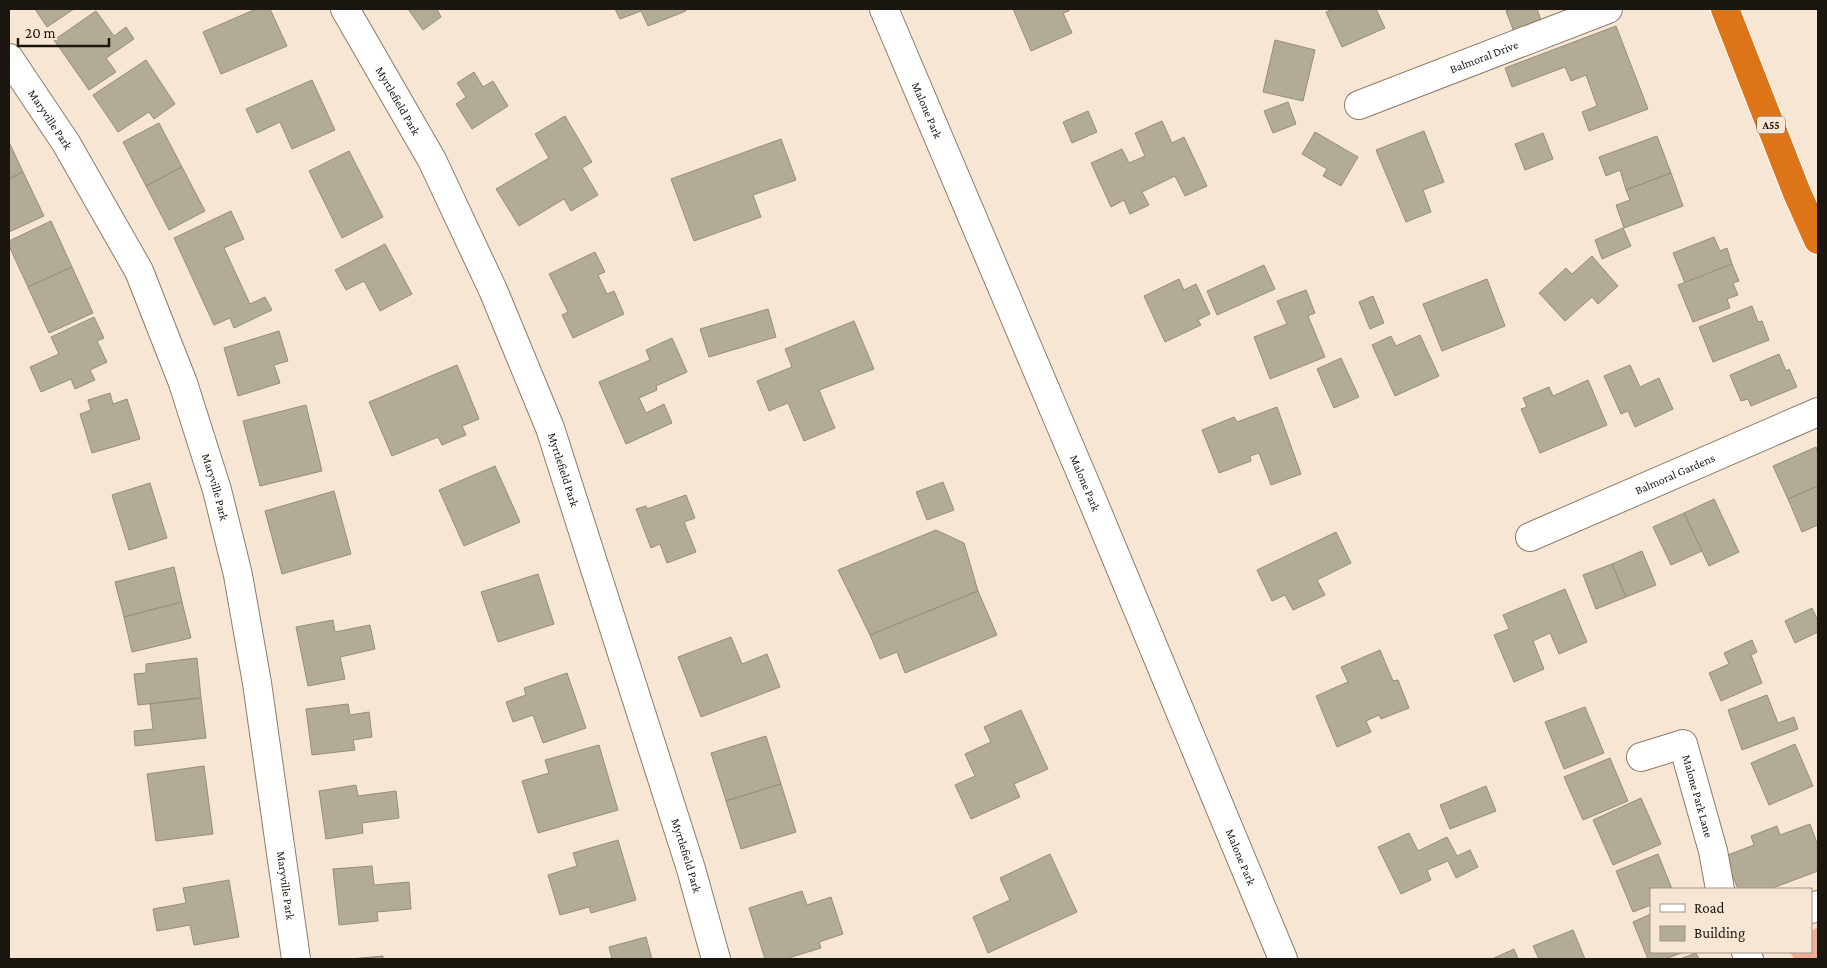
<svg xmlns="http://www.w3.org/2000/svg" width="1827" height="968" viewBox="0 0 1827 968" font-family="'Crimson Pro',serif">
	<style>
		.green { fill: #f1ad9a }
		.building { fill: #b2ab95; stroke: #958e79 }
		.lines { fill: none; stroke-linecap: round; stroke-linejoin: round }
		.street-casing { stroke: #8a7c6b; stroke-width: 30 }
		.highway-casing { stroke: #fff; stroke-width: 30 }
		.street { stroke: #fff; stroke-width: 28 }
		.highway { stroke: #dd7418; stroke-width: 28 }
		.labels { text-anchor: middle; stroke-width: 4; stroke-linejoin: round; paint-order: stroke }
		.shield { fill: #f6e6d3; stroke: #5d544a; stroke-width: 1 }
		.shield-label { font-size: 11px; font-weight: bold; fill: #1b160f }
		.street-label { font-size: 12px; fill: #1b160f; stroke: #f6e6d3 }
	</style>
	<rect width="100%" height="100%" fill="#f6e6d3"/>
	<path class="green" d="M1818 927V959H1794L1790 952H1811V931Z"/>
	<g class="building">
		<path d="M35 9H74L47 27Z"/>
		<path d="M256 9H270L287 46 221 74 203 32Z"/>
		<path d="M408 9H437L441 17 423 30Z"/>
		<path d="M615 9H686V11L648 26 641 11 620 19Z"/>
		<path d="M1013 9H1069V11L1063 13 1072 33 1031 51Z"/>
		<path d="M1333 9H1376L1385 28 1342 47 1326 12Z"/>
		<path d="M1512 9H1537L1543 26 1516 37 1506 11Z"/>
		<path d="M96 11 114 36 126 27 134 39 106 58 116 72 89 90 54 40Z"/>
		<path d="M1616 26 1648 109 1589 131 1582 112 1597 106 1586 75 1571 81 1565 67 1512 87 1505 68Z"/>
		<path d="M1275 40 1315 50 1303 101 1263 92Z"/>
		<path d="M146 60 175 104 154 119 149 112 118 132 93 95Z"/>
		<path d="M474 72 483 87 493 81 508 106 472 129 456 104 466 97 457 83Z"/>
		<path d="M312 80 335 130 292 149 280 122 257 133 246 109Z"/>
		<path d="M1288 102 1296 124 1273 133 1264 111Z"/>
		<path d="M1088 111 1097 132 1072 143 1063 122Z"/>
		<path d="M565 116 592 162 582 168 598 195 571 211 564 199 519 226 496 189 549 158 535 134Z"/>
		<path d="M1162 121 1172 143 1184 137 1207 186 1185 196 1175 176 1142 192 1149 205 1130 214 1124 200 1111 207 1091 163 1122 149 1129 163 1145 156 1135 133Z"/>
		<path d="M159 123 182 167 146 186 123 142Z"/>
		<path d="M1424 131 1444 182 1423 190 1431 212 1406 222 1376 150Z"/>
		<path d="M1315 132 1358 157 1341 186 1323 176 1327 169 1302 154Z"/>
		<path d="M1543 133 1553 159 1525 170 1515 144Z"/>
		<path d="M1657 136 1671 173 1626 190 1620 170 1606 176 1599 157Z"/>
		<path d="M781 139 796 180 753 195 761 217 694 241 671 179Z"/>
		<path d="M9 142 23 172 9 179Z"/>
		<path d="M349 151 383 217 342 238 309 171Z"/>
		<path d="M182 167 205 211 169 230 146 186Z"/>
		<path d="M23 172 44 216 9 232V179Z"/>
		<path d="M1671 173 1683 206 1624 228 1616 205 1630 200 1626 190Z"/>
		<path d="M231 211 244 239 224 248 250 304 265 297 272 310 234 328 230 318 214 325 174 238Z"/>
		<path d="M51 221 72 267 28 287 9 246V241Z"/>
		<path d="M1623 228 1631 246 1602 259 1595 240Z"/>
		<path d="M1714 237 1720 251 1727 248 1732 264 1685 283 1673 253Z"/>
		<path d="M385 244 412 294 380 311 364 281 346 290 335 270Z"/>
		<path d="M595 252 605 272 598 275 607 294 614 291 624 314 573 338 562 315 568 312 549 274Z"/>
		<path d="M1592 256 1618 286 1598 304 1592 297 1565 321 1539 293 1566 268 1572 274Z"/>
		<path d="M1732 264 1739 281 1733 283 1738 295 1727 299 1730 308 1693 322 1678 285Z"/>
		<path d="M1264 265 1275 289 1217 315 1207 291Z"/>
		<path d="M72 267 93 313 49 333 28 287Z"/>
		<path d="M1179 279 1184 290 1196 284 1210 314 1198 320 1201 325 1165 342 1144 296Z"/>
		<path d="M1487 279 1505 326 1442 351 1423 304Z"/>
		<path d="M1306 290 1315 313 1308 316 1325 357 1270 379 1254 337 1287 324 1277 301Z"/>
		<path d="M1373 296 1384 323 1370 329 1359 302Z"/>
		<path d="M1752 306 1758 322 1762 321 1769 340 1713 362 1699 327Z"/>
		<path d="M768 309 776 337 709 357 700 329Z"/>
		<path d="M94 317 104 338 97 341 107 362 90 370 95 380 75 389 71 379 41 392 30 367 59 354 51 337Z"/>
		<path d="M854 321 874 369 819 390 835 428 804 441 788 403 769 411 757 381 792 367 785 349Z"/>
		<path d="M279 331 288 361 274 365 280 383 238 396 224 348Z"/>
		<path d="M1420 335 1439 376 1395 396 1372 345 1391 336 1396 346Z"/>
		<path d="M672 338 687 372 656 386 657 390 639 398 646 413 664 404 672 423 626 444 599 382 650 360 646 350Z"/>
		<path d="M1779 354 1786 371 1789 369 1797 387 1751 406 1748 399 1741 401 1730 375Z"/>
		<path d="M1341 358 1359 397 1334 408 1317 369Z"/>
		<path d="M457 365 479 419 462 426 466 435 442 445 438 437 392 456 369 402Z"/>
		<path d="M1630 365 1640 387 1659 378 1673 409 1635 427 1628 411 1621 414 1604 376Z"/>
		<path d="M1588 380 1607 425 1540 453 1521 409 1527 407 1523 398 1549 387 1553 396Z"/>
		<path d="M110 393 113 404 127 399 140 439 92 453 80 414 91 410 88 400Z"/>
		<path d="M306 405 322 471 260 486 243 421Z"/>
		<path d="M1277 407 1301 474 1271 485 1259 453 1250 456 1251 461 1219 473 1202 430 1234 417 1237 422Z"/>
		<path d="M1816 447 1818 453V486L1788 499 1773 466Z"/>
		<path d="M495 466 520 522 464 546 439 490Z"/>
		<path d="M943 482 954 510 927 520 916 492Z"/>
		<path d="M150 483 167 538 129 550 112 495Z"/>
		<path d="M1818 486V525L1802 532 1788 499Z"/>
		<path d="M334 491 351 554 282 574 265 511Z"/>
		<path d="M686 495 695 518 684 522 696 552 667 563 660 544 651 548 636 509 646 506 647 509Z"/>
		<path d="M1714 499 1739 552 1709 566 1684 513Z"/>
		<path d="M1684 513 1702 551 1671 565 1653 527Z"/>
		<path d="M936 530 964 543 978 591 870 635 838 570Z"/>
		<path d="M1336 532 1351 563 1317 580 1325 595 1293 610 1285 595 1272 601 1257 570Z"/>
		<path d="M1642 551 1656 585 1626 597 1612 564Z"/>
		<path d="M1612 564 1626 597 1596 609 1583 575Z"/>
		<path d="M174 567 182 602 124 617 115 582Z"/>
		<path d="M538 574 554 624 498 642 481 592Z"/>
		<path d="M1565 589 1587 642 1559 654 1550 633 1533 641 1544 669 1514 682 1494 635 1509 629 1503 615Z"/>
		<path d="M978 591 997 635 905 673 897 652 880 659 870 635Z"/>
		<path d="M182 602 191 638 132 652 124 617Z"/>
		<path d="M1812 608 1818 621V632L1795 643 1785 621Z"/>
		<path d="M333 620 335 632 370 625 375 649 340 657 345 679 308 686 296 627Z"/>
		<path d="M731 637 742 664 767 654 780 687 701 717 678 657Z"/>
		<path d="M1752 640 1757 652 1751 655 1762 683 1721 701 1709 673 1729 664 1724 653Z"/>
		<path d="M1380 650 1393 681 1398 680 1409 708 1381 719 1379 715 1366 721 1371 732 1337 747 1316 696 1348 682 1341 667Z"/>
		<path d="M197 658 201 698 138 705 134 674 146 673V664Z"/>
		<path d="M567 673 586 728 543 743 533 715 513 722 506 702 526 695 524 688Z"/>
		<path d="M1767 695 1778 723 1794 717 1798 729 1742 750 1728 710Z"/>
		<path d="M201 698 206 738 135 746 134 731 153 729 150 704Z"/>
		<path d="M348 704 350 715 369 712 372 737 353 740 355 750 312 755 306 709Z"/>
		<path d="M1585 707 1604 753 1564 769 1545 722Z"/>
		<path d="M1021 710 1048 769 1014 784 1020 797 971 819 955 785 975 776 965 754 991 742 984 727Z"/>
		<path d="M766 736 781 784 726 801 711 753Z"/>
		<path d="M1795 744 1813 786 1769 805 1751 763Z"/>
		<path d="M599 745 618 810 538 833 522 781 549 773 545 760Z"/>
		<path d="M1610 758 1628 801 1583 820 1564 777Z"/>
		<path d="M204 766 213 834 156 841 147 774Z"/>
		<path d="M781 784 796 832 741 849 726 801Z"/>
		<path d="M356 785 358 796 396 791 399 818 362 823 363 833 326 839 319 791Z"/>
		<path d="M1486 786 1496 811 1450 829 1440 805Z"/>
		<path d="M1641 798 1661 844 1613 865 1593 820Z"/>
		<path d="M1810 824 1818 846V871L1770 889H1738L1725 856 1754 845 1751 836 1777 826 1780 835Z"/>
		<path d="M1409 833 1418 851 1447 837 1457 856 1470 850 1478 867 1456 878 1448 861 1427 870 1431 880 1401 894 1378 847Z"/>
		<path d="M618 840 636 900 591 913 589 907 560 915 548 875 577 866 573 853Z"/>
		<path d="M1050 854 1077 912 988 953 973 917 1010 900 1000 878Z"/>
		<path d="M1658 854 1672 889H1651V905L1633 912 1616 871Z"/>
		<path d="M372 866 374 885 409 882 411 909 377 912 378 921 339 925 333 869Z"/>
		<path d="M229 880 239 937 194 945 190 925 157 931 153 909 186 903 183 888Z"/>
		<path d="M802 891 807 905 831 897 843 934 819 942 821 948 785 959H765L749 908Z"/>
		<path d="M1651 914V952H1684L1665 959H1648L1633 922Z"/>
		<path d="M1573 930 1585 959H1539L1533 946Z"/>
		<path d="M646 937 652 959H612L609 947Z"/>
		<path d="M1514 949 1518 959H1492Z"/>
		<path d="M1696 953 1699 959H1680Z"/>
		<path d="M383 956V959H350Z"/>
	</g>
	<g class="lines">
		<defs>
			<g id="street">
				<path id="s1" d="M345 9 432 160 493 290 550 428 691 869 716 959"/>
				<path id="s2" d="M884 9 1091 497 1283 959"/>
				<path id="s3" d="M9 58 66 143 139 271 183 383 217 490 238 575 257 683 296 959"/>
				<path id="s4" d="M1359 105 1608 9"/>
				<path id="s5" d="M1530 537 1818 412"/>
				<path id="s6" d="M1641 757 1683 744 1713 851 1720 889"/>
				<path d="M1811 909 1818 905"/>
				<path d="M1746 952 1749 959"/>
			</g>
			<path id="highway" d="M1725 9 1797 193 1818 240"/>
		</defs>
		<use href="#street" class="street-casing"/>
		<use href="#highway" class="highway-casing"/>
		<use href="#street" class="street"/>
		<use href="#highway" class="highway"/>
	</g>
	<g class="labels">
		<rect class="shield" x="1757" y="116.5" width="28" height="17" rx="4"/>
		<g class="shield-label">
			<text x="1771" y="129">A55</text>
		</g>
		<g class="street-label">
			<text dy="4" stroke="none"><textPath href="#s4" startOffset="134">Balmoral Drive</textPath></text>
			<text dy="4" stroke="none"><textPath href="#s1" startOffset="106">Myrtlefield Park</textPath></text>
			<text dy="4" stroke="none"><textPath href="#s2" startOffset="110">Malone Park</textPath></text>
			<text dy="4" stroke="none"><textPath href="#s3" startOffset="74">Maryville Park</textPath></text>
			<text dy="4" stroke="none"><textPath href="#s1" startOffset="511">Myrtlefield Park</textPath></text>
			<text dy="4" stroke="none"><textPath href="#s5" startOffset="158">Balmoral Gardens</textPath></text>
			<text dy="4" stroke="none"><textPath href="#s2" startOffset="515">Malone Park</textPath></text>
			<text dy="4" stroke="none"><textPath href="#s3" startOffset="479">Maryville Park</textPath></text>
			<text dy="4" stroke="none"><textPath href="#s6" startOffset="98">Malone Park Lane</textPath></text>
			<text dy="4" stroke="none"><textPath href="#s1" startOffset="916">Myrtlefield Park</textPath></text>
			<text dy="4" stroke="none"><textPath href="#s2" startOffset="920">Malone Park</textPath></text>
			<text dy="4" stroke="none"><textPath href="#s3" startOffset="884">Maryville Park</textPath></text>
		</g>
	</g>
	<rect width="1827" height="968" fill="none" stroke="#1b160f" stroke-width="20"/>
	<rect x="1650" y="888" width="162" height="65" fill="#f6e6d3" stroke="#9e9385"/>
	<rect x="1660" y="904" width="25" height="8" fill="#ffffff" stroke="#9e9385"/>
	<text x="1694" y="913" font-size="15" fill="#1b160f">Road</text>
	<rect x="1660" y="926" width="25" height="15" fill="#b2ab95" stroke="#9e9385"/>
	<text x="1694" y="938" font-size="15" fill="#1b160f">Building</text>
	<path d="M18 38v8h91v-8" fill="none" stroke="#1b160f" stroke-width="2.5"/>
	<text x="25" y="38" font-size="15" fill="#1b160f" stroke="#f6e6d3" stroke-width="4" paint-order="stroke">20 m</text>
</svg>
